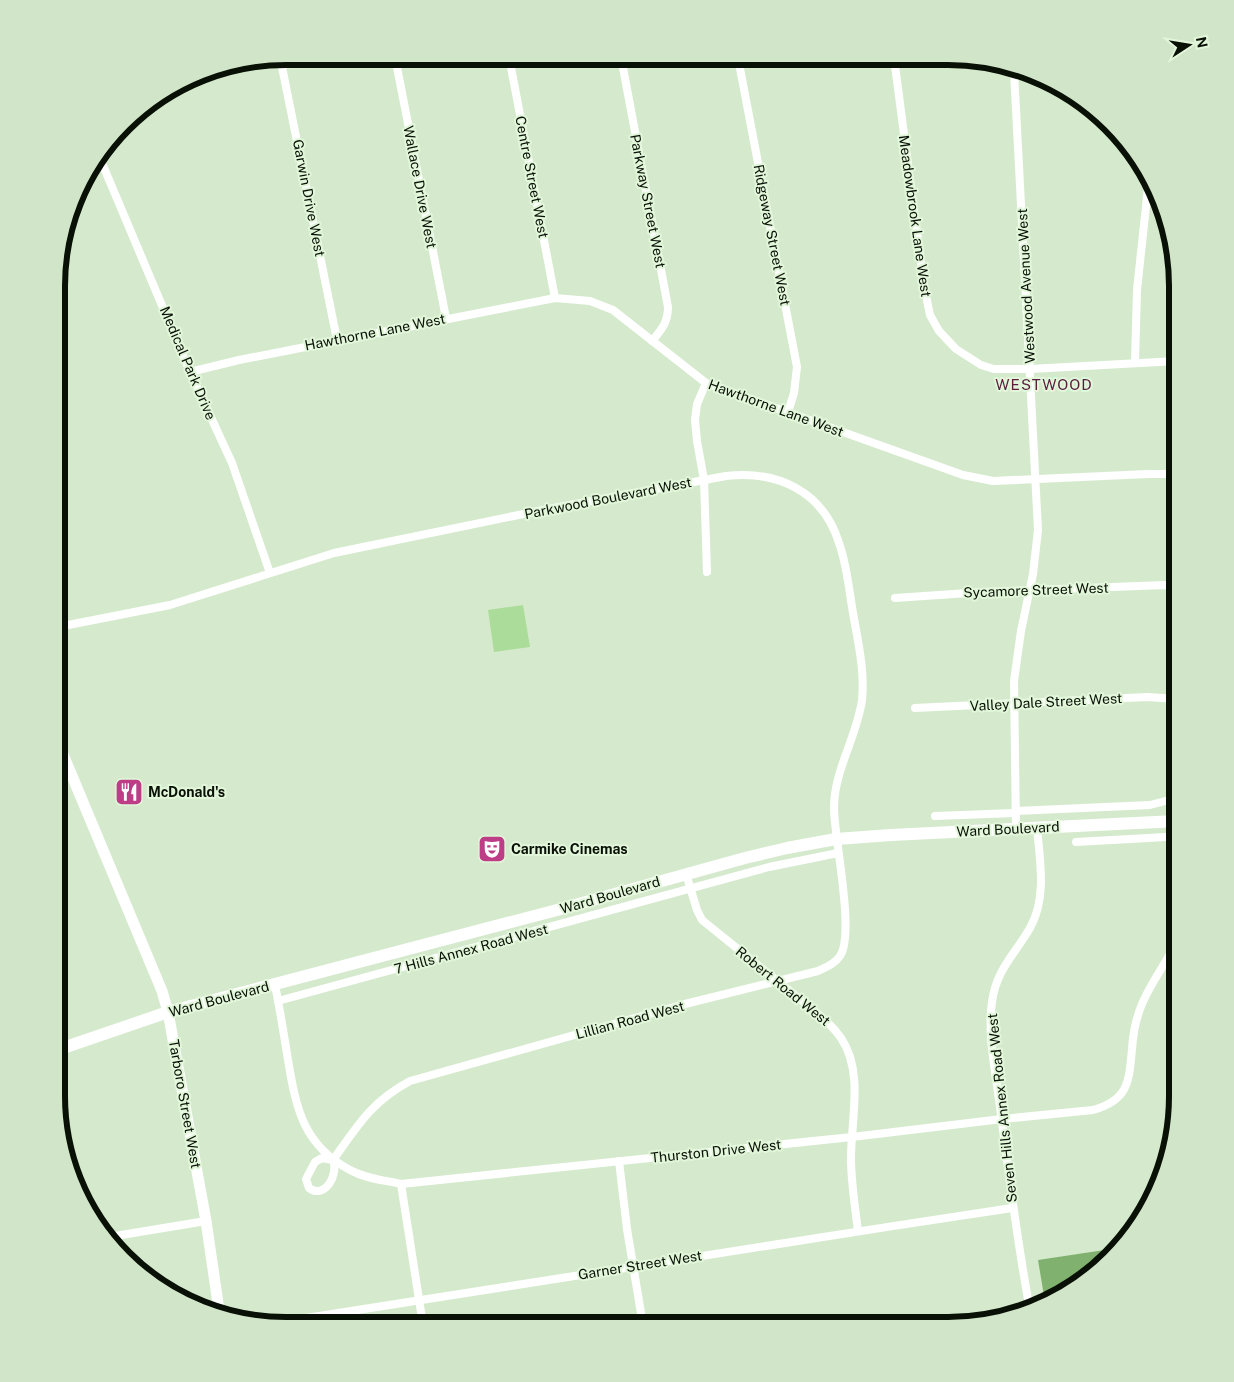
<svg xmlns="http://www.w3.org/2000/svg" width="1234" height="1382" viewBox="0 0 1234 1382" font-family="'Public Sans',sans-serif">
	<style>
		.green { fill: #acdc99 }
		.forest { fill: #81b16e }
		.lines { fill: none; stroke-linecap: round; stroke-linejoin: round }
		.street { stroke: #fff; stroke-width: 8 }
		.secondary { stroke: #fff; stroke-width: 11 }
		.primary { stroke: #fff; stroke-width: 12 }
		.labels { text-anchor: middle; stroke-width: 4; stroke-linejoin: round; paint-order: stroke }
		.street-label { font-size: 14px; fill: #091006; stroke: #e2f7da }
		.poi-label { font-size: 14px; font-weight: bold; fill: #091006; stroke: #e2f7da; text-anchor: start }
		.neighbourhood-label { font-size: 15px; letter-spacing: 1px; fill: #5a1c3f; stroke: #e2f7da }
		.rim { fill: none; stroke: #091006; stroke-width: 6 }
	</style>
	<rect width="100%" height="100%" fill="#d5eacd"/>
	<path class="green" d="M523 605 530 647 494 652 488 610Z"/>
	<path class="forest" d="M1111 1249 1075 1287 1045 1302 1038 1260Z"/>
	<g class="lines">
		<g class="street">
			<path d="M280 57 337 340"/>
			<path d="M395 57 446 318"/>
			<path d="M509 57 555 298"/>
			<path d="M621 57 668 307C668 323 661 330 652 341"/>
			<path d="M738 58 797 367 794 393 788 412"/>
			<path d="M894 58 924 286 930 315 939 331 956 349 981 365 994 369H1030L1177 361"/>
			<path d="M1014 71 1038 530 1033 574 1021 631 1014 681 1016 830"/>
			<path d="M99 156 190 372 232 463 270 573"/>
			<path d="M1135 363 1137 290 1149 178"/>
			<path d="M190 372 239 360 555 298 590 301 613 310 706 383 963 475 993 481 1148 474H1177"/>
			<path d="M706 383 697 404 695 420 697 441 704 480 707 572"/>
			<path d="M895 598 983 592 1164 585 1177 586"/>
			<path d="M58 627 170 605 334 553 538 511 726 476C777 470 823 491 839 543 847 565 849 590 853 613 858 642 865 671 862 700 857 737 833 772 834 810 835 842 855 934 840 956 835 964 826 967 818 971L685 1004 410 1081C371 1102 358 1125 333 1160"/>
			<path d="M915 708 1147 697 1177 699"/>
			<path d="M1015 811 1150 805 1177 798"/>
			<path d="M935 816 1015 813"/>
			<path d="M1076 842 1166 837"/>
			<path d="M686 874 697 910 702 920 811 1008C822 1017 833 1026 841 1038 864 1072 851 1119 851 1158 851 1182 855 1207 858 1231"/>
			<path d="M275 985C280 1010 284 1035 288 1060 296 1108 303 1145 350 1170 366 1179 384 1180 401 1184L852 1137 1002 1119 1093 1110C1129 1100 1129 1081 1132 1049 1133 1034 1136 1018 1142 1004 1151 982 1167 962 1177 941"/>
			<path d="M278 1001 769 867 838 853"/>
			<path d="M322 1158 333 1160C339 1174 325 1200 309 1188L306 1179 315 1162Z"/>
			<path d="M619 1161 627 1229 643 1325"/>
			<path d="M401 1184 423 1325"/>
			<path d="M109 1237 206 1221"/>
			<path d="M1030 1310C1017 1242 1009 1175 1000 1107 996 1073 987 1036 992 1002 996 970 1015 954 1030 928 1047 898 1040 861 1037 828"/>
			<path d="M268 1324C517 1287 764 1245 1012 1208"/>
		</g>
		<path class="secondary" d="M57 740 162 991 168 1012 206 1221 219 1310"/>
		<path class="primary" d="M57 1050 168 1012 557 910 745 858 787 848 836 839 891 835 1177 821"/>
	</g>
	<defs>
		<symbol id="restaurant-square" viewBox="-11 -11 22 22"><rect x="-9" y="-9" width="18" height="18" rx="4" fill="#bd3d87" stroke="#e2f7da"/><path d="M-5-6h1v4h1v-4h1v4h1v-4h1v5L-1.5 .5V6h-2V.5L-5-1ZM5-6V6H3V1.5H1.5Q1.5-4 5-6Z" fill="#fff"/></symbol>
		<symbol id="theatre-square" viewBox="-11 -11 22 22"><rect x="-9" y="-9" width="18" height="18" rx="4" fill="#bd3d87" stroke="#e2f7da"/><path d="M-5-5.5Q0-4 5-5.5V0Q5 5 0 6Q-5 5-5 0ZM-3.3-2.5H-1v1.5H-3.3ZM1-2.5H3.3v1.5H1ZM-2.8 1Q0 5.5 2.8 1Z" fill="#fff"/></symbol>
	</defs>
	<g fill-rule="evenodd">
		<use href="#restaurant-square" x="113" y="776" width="32" height="32"/>
		<use href="#theatre-square" x="476" y="833" width="32" height="32"/>
	</g>
	<g class="labels">
		<g class="street-label">
			<text transform="translate(532 177) rotate(79)" y="5">Centre Street West</text>
			<text transform="translate(420 187) rotate(79)" y="5">Wallace Drive West</text>
			<text transform="translate(309 198) rotate(79)" y="5">Garwin Drive West</text>
			<text transform="translate(648 201) rotate(79)" y="5">Parkway Street West</text>
			<text transform="translate(915 216) rotate(82)" y="5">Meadowbrook Lane West</text>
			<text transform="translate(772 235) rotate(79)" y="5">Ridgeway Street West</text>
			<text transform="translate(1026 286) rotate(-93)" y="5">Westwood Avenue West</text>
			<text transform="translate(375 332) rotate(-11)" y="5">Hawthorne Lane West</text>
			<text transform="translate(188 363) rotate(67)" y="5">Medical Park Drive</text>
			<text transform="translate(776 408) rotate(20)" y="5">Hawthorne Lane West</text>
			<text transform="translate(608 498) rotate(-11)" y="5">Parkwood Boulevard West</text>
			<text transform="translate(1036 590) rotate(-2)" y="5">Sycamore Street West</text>
			<text transform="translate(1046 702) rotate(-3)" y="5">Valley Dale Street West</text>
			<text transform="translate(1008 829) rotate(-3)" y="5">Ward Boulevard</text>
			<text transform="translate(610 895) rotate(-16)" y="5">Ward Boulevard</text>
			<text transform="translate(471 949) rotate(-15)" y="5">7 Hills Annex Road West</text>
			<text transform="translate(783 986) rotate(39)" y="5">Robert Road West</text>
			<text transform="translate(219 999) rotate(-15)" y="5">Ward Boulevard</text>
			<text transform="translate(630 1020) rotate(-15)" y="5">Lillian Road West</text>
			<text transform="translate(185 1104) rotate(80)" y="5">Tarboro Street West</text>
			<text transform="translate(1002 1108) rotate(-96)" y="5">Seven Hills Annex Road West</text>
			<text transform="translate(716 1151) rotate(-6)" y="5">Thurston Drive West</text>
			<text transform="translate(640 1265) rotate(-9)" y="5">Garner Street West</text>
		</g>
		<g class="poi-label">
			<text x="148" y="797">McDonald's</text>
			<text x="511" y="854">Carmike Cinemas</text>
		</g>
		<g class="neighbourhood-label">
			<text x="1044" y="390">WESTWOOD</text>
		</g>
	</g>
	<path d="M0 0H1234V1382H0ZM286 65H948A221 221 0 0 1 1169 286V1096A221 221 0 0 1 948 1317H286A221 221 0 0 1 65 1096V286A221 221 0 0 1 286 65Z" fill="#d1e5c9" fill-rule="evenodd"/>
	<path class="rim" d="M286 65H948A221 221 0 0 1 1169 286V1096A221 221 0 0 1 948 1317H286A221 221 0 0 1 65 1096V286A221 221 0 0 1 286 65Z"/>
	<g transform="translate(1189 45) rotate(78)" stroke="#e2f7da" stroke-width="4" paint-order="stroke">
	<path d="M0-4L9 19L0 12L-9 19Z" fill="#091006"/>
	<text y="-8" font-size="14" font-weight="bold" text-anchor="middle" fill="#091006">N</text>
	</g>
</svg>
